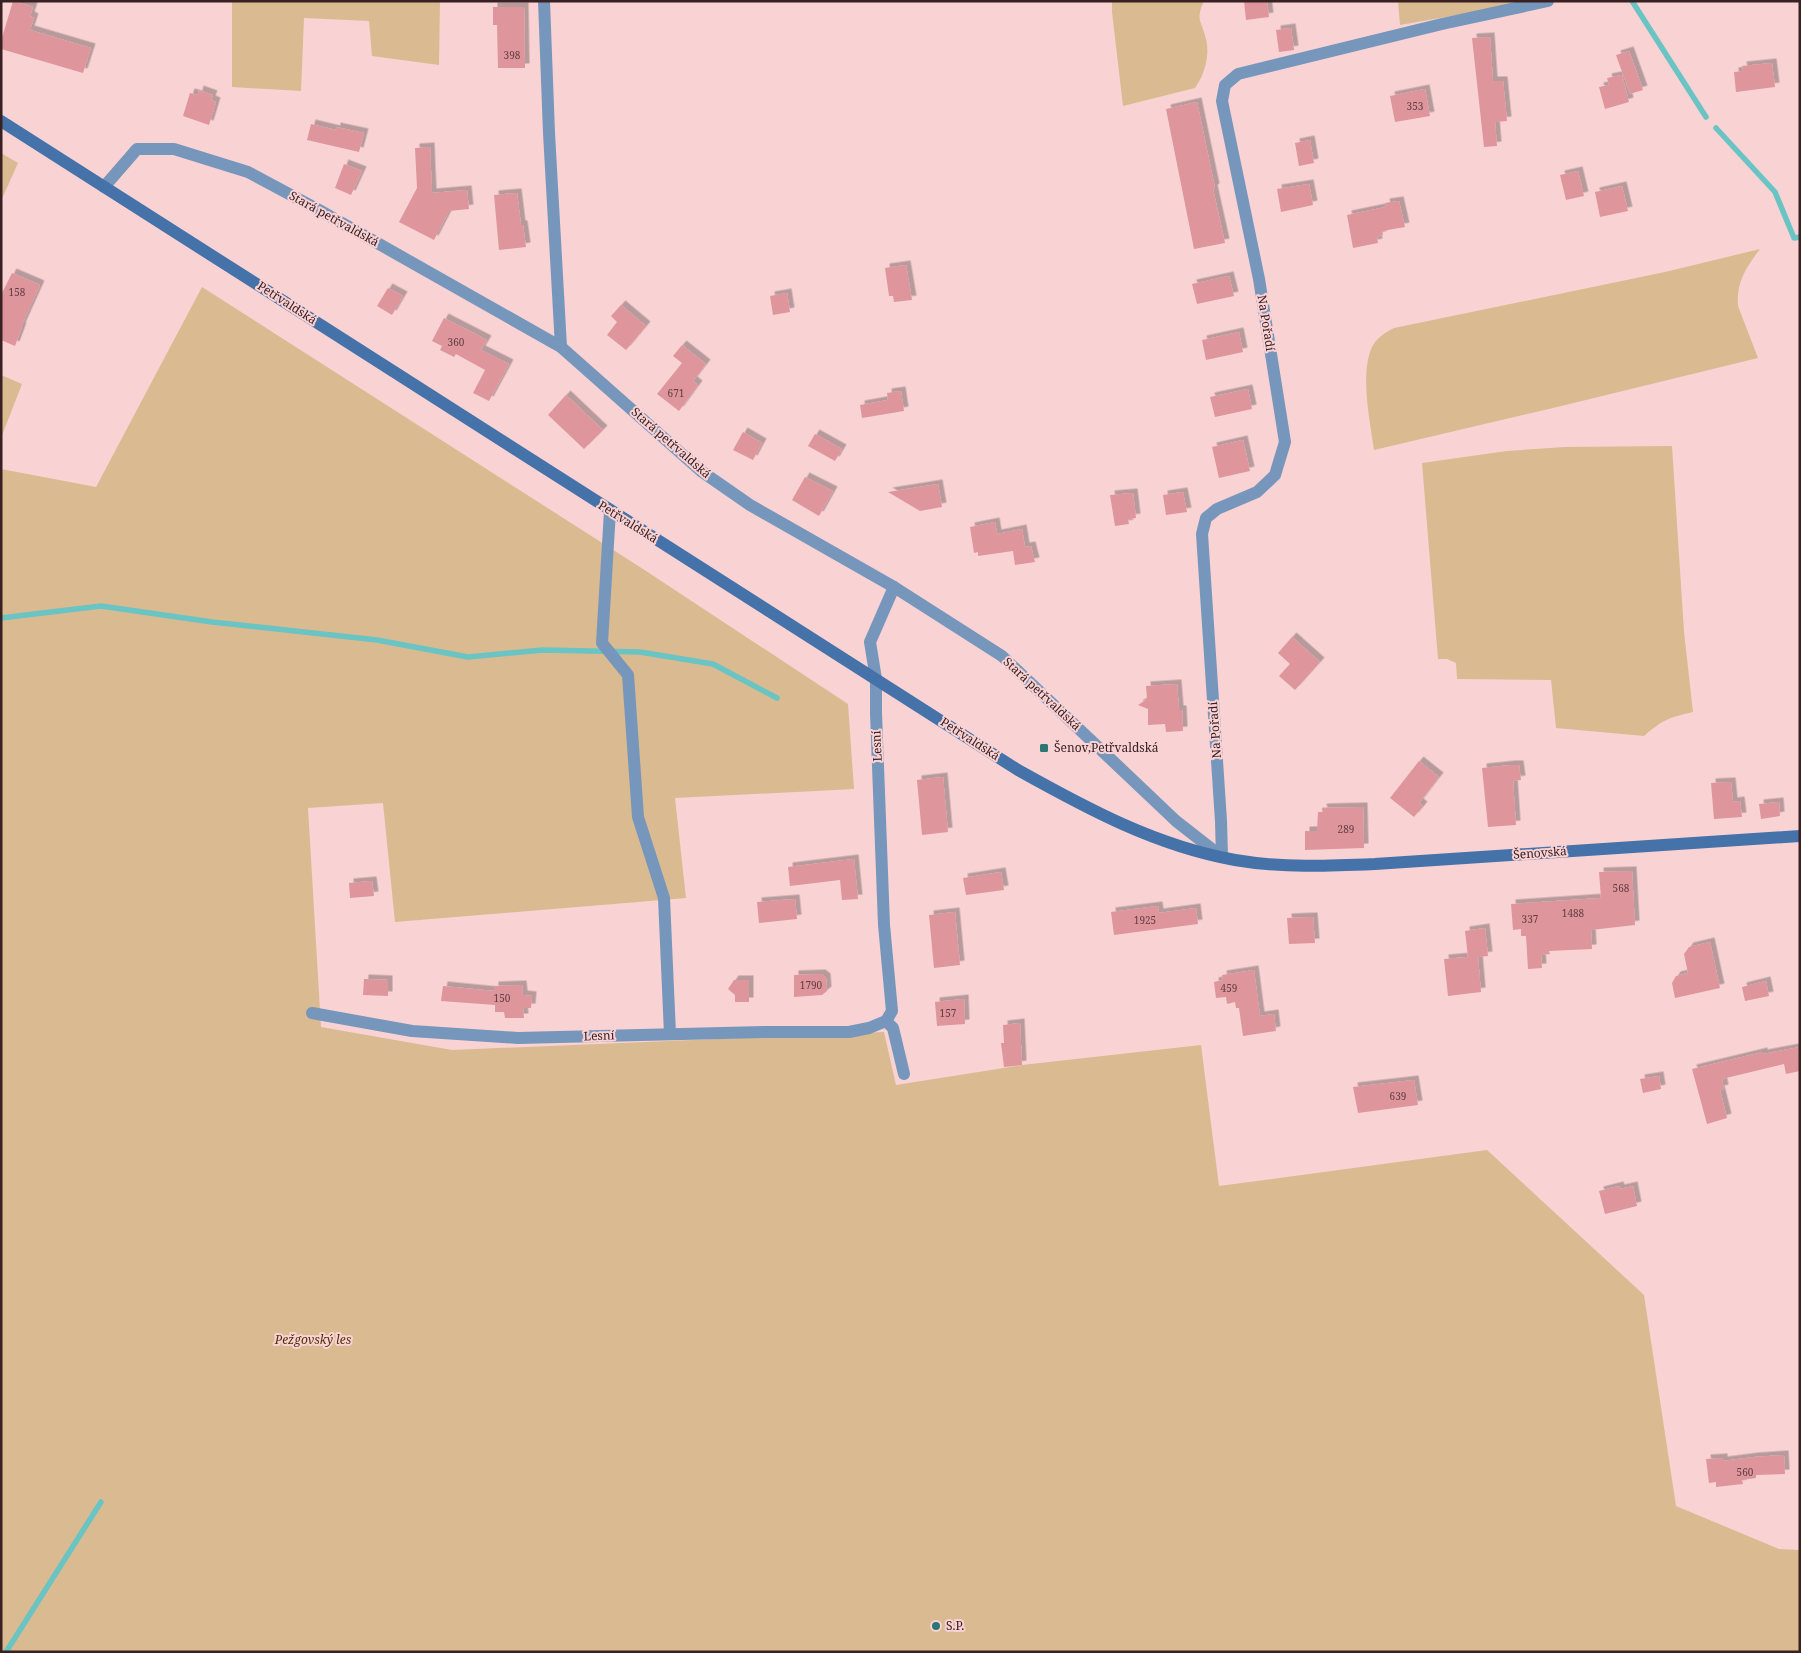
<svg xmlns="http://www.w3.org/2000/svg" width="1801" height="1653" viewBox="0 0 1801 1653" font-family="'Noto Serif',serif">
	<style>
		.green { fill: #daba91 }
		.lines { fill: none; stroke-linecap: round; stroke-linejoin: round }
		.stream { stroke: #69c4c3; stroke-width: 5.5 }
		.building { fill: #de969c; filter: url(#shadow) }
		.street { stroke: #7796bc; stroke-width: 12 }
		.secondary { stroke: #4472a9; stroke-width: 12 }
		.poi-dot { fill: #2c7674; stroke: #f9d2d4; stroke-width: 2 }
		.labels { text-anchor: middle; stroke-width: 4; stroke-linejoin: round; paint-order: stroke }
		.number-label { font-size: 10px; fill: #623e41 }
		.street-label { font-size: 12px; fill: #392123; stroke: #f9d2d4 }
		.poi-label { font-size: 12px; fill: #392123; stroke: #f9d2d4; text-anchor: start }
		.park-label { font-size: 12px; font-style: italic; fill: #4b2f00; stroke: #f9d2d4 }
	</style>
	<defs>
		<filter id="shadow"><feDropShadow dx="4.5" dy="-4.5" stdDeviation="0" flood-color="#0004"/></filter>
	</defs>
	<rect width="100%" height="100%" fill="#f9d2d4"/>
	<g class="green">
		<path d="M232 1H440L439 65 372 56 369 21 304 18 301 91 232 87Z"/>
		<path d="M1112 1H1204C1195 20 1202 21 1206 39 1210 55 1205 74 1195 88L1123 106 1112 12Z"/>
		<path d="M1398 1H1538L1400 25Z"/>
		<path d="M1 153 18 163 1 201Z"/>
		<path d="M1760 249C1746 268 1736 282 1738 306L1758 358 1553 408 1374 450C1370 421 1359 372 1373 345 1378 337 1386 332 1394 328L1665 272Z"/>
		<path d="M202 287 643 569 848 704 854 789 675 798 686 898 395 922 383 803 308 808 321 1027 452 1050 884 1032 896 1085 1022 1065 1201 1045 1219 1186 1487 1150 1644 1295 1676 1506 1779 1549 1800 1550V1652H1V469L96 487Z"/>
		<path d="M1 375 22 384 1 438Z"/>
		<path d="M1672 446 1684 632 1693 712C1668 718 1664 719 1644 736L1556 728 1551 680 1457 679 1456 663 1447 659H1438L1422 463 1507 451 1564 447Z"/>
	</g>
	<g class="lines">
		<g class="stream">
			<path d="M1632 1 1706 117"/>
			<path d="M1716 128 1775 192 1794 238 1800 237"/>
			<path d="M1 618 101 606 212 622 377 640 468 657 542 650 640 652 713 664 777 698"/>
			<path d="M6 1652 101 1502"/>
		</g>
	</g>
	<g class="building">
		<path d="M13 1 33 7 30 16 34 18 30 30 91 48 83 73 1 49V41Z"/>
		<path d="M1244 1H1267L1269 17 1246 20Z"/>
		<path d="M493 7H524L525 68H498L497 25H493Z"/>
		<path d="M1291 28 1294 50 1279 52 1276 30Z"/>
		<path d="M1490 37 1493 81H1503L1507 121 1495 122 1497 146 1484 147 1472 38Z"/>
		<path d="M1629 51 1643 90 1630 94 1616 55Z"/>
		<path d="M1772 63 1775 87 1736 92 1734 72 1743 71 1742 66Z"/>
		<path d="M1622 75 1629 102 1605 109 1599 87 1609 85 1607 78Z"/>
		<path d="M1425 89 1430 116 1395 122 1390 96Z"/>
		<path d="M199 90 213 95 211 100 216 102 209 125 183 116 190 93 198 95Z"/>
		<path d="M1197 102 1215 188 1213 189 1225 243 1194 249 1166 109Z"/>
		<path d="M311 124 336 130V127L364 133 359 152 307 140Z"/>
		<path d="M1310 140 1314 163 1299 166 1295 143Z"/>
		<path d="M430 147 432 193 467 190 469 209 449 211 434 240 399 222 417 188 415 148Z"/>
		<path d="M344 164 362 171 351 195 335 188Z"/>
		<path d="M1578 171 1584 196 1566 200 1560 175Z"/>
		<path d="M1309 184 1313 205 1281 212 1277 189Z"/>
		<path d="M1622 186 1628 211 1600 217 1595 192Z"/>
		<path d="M517 193 521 225H523L526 247 499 250 494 195Z"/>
		<path d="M1399 201 1405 227 1382 231 1383 235 1377 237 1378 243 1353 248 1347 215 1386 207 1385 203Z"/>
		<path d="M906 265 912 300 894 302 893 296H889L885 268Z"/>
		<path d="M12 273 40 285 21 327H22L15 346 1 340V295Z"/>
		<path d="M1229 276 1234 296 1197 304 1192 284Z"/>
		<path d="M388 288 403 296 392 315 377 306Z"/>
		<path d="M787 293 790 312 773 315 770 296Z"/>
		<path d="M621 305 646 326 626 350 607 335 617 322 611 316Z"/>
		<path d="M444 318 487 340 481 350 509 364 489 401 473 393 485 370 456 354 454 357 440 350 442 346 432 341Z"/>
		<path d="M1239 332 1243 352 1206 360 1202 340Z"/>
		<path d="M682 345 706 364 693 381 698 385 679 411 657 394 682 363 673 356Z"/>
		<path d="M1248 389 1252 409 1215 417 1210 397Z"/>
		<path d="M901 391 904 411 862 418 860 405 888 400 887 393Z"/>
		<path d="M566 395 603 430 584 449 548 415Z"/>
		<path d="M743 432 762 443 753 460 733 450Z"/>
		<path d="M815 434 842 449 835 461 808 446Z"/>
		<path d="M1243 440 1250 471 1219 478 1212 447Z"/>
		<path d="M805 477 833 491 819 516 792 500Z"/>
		<path d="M938 484 942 507 920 511 888 492Z"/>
		<path d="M1183 492 1187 512 1166 515 1163 495Z"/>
		<path d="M1133 493 1136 518 1128 519 1129 524 1115 526 1110 495Z"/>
		<path d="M995 522 997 534 1022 529 1025 547 1031 546 1035 562 1015 565 1013 551 978 556V552L974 553 970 527Z"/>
		<path d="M1292 637 1320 662 1295 690 1279 676 1290 664 1278 653Z"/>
		<path d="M1177 684 1179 710H1182L1183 731 1166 732 1165 724 1148 725V709L1138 705 1147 699 1146 686Z"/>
		<path d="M1419 761 1439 777 1419 803 1423 806 1414 817 1390 798Z"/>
		<path d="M1511 765H1519L1521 780 1513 781 1516 825 1488 827 1482 768Z"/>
		<path d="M943 777 948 832 922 835 917 780Z"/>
		<path d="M1731 782 1733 802 1740 801 1742 817 1714 819 1711 783Z"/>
		<path d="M1779 802 1780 816 1761 819 1759 804Z"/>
		<path d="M1363 807 1364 848 1305 850V831H1317L1318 812H1323L1322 808Z"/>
		<path d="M854 859 858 899 842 900 840 880 790 886 788 867Z"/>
		<path d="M1632 871 1635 925 1591 930 1592 949 1549 951 1550 954 1541 955 1542 968 1528 969 1526 936H1521V929L1513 930 1511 904 1601 898 1599 872Z"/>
		<path d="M1001 872 1004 890 966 895 963 878Z"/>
		<path d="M372 881 374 896 350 898 349 883Z"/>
		<path d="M795 899 797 919 759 923 757 902Z"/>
		<path d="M1158 906 1159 913 1196 908 1198 924 1114 935 1111 912Z"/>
		<path d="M955 912 960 965 934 968 929 915Z"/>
		<path d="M1313 917 1315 943 1289 944 1287 918Z"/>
		<path d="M1485 928 1488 956 1478 957 1481 992 1448 996 1444 959 1468 957 1465 931Z"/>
		<path d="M1710 942 1720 988 1675 998 1672 983 1676 976 1688 973 1684 954 1689 947Z"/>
		<path d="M1254 970 1260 1016 1274 1014 1276 1031 1243 1036 1239 1008H1236L1235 1002 1227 1004 1226 997 1216 998 1214 982 1223 980 1222 975Z"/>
		<path d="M821 974 826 978 827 991 822 995 794 997V975Z"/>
		<path d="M364 979 388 980V996L363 995Z"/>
		<path d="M734 980H749V1002H735V995L728 989Z"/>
		<path d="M1766 981 1769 996 1745 1001 1742 987Z"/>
		<path d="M522 985 523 995 532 996 531 1008H523L524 1018H505L504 1012H495V1005L441 1001 443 986 494 991V986Z"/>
		<path d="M964 999 965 1024 937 1026 935 1002Z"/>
		<path d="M1020 1023 1022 1065 1004 1067 1001 1043H1004L1003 1025Z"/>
		<path d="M1800 1047V1071L1786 1074 1784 1064 1722 1079 1724 1089 1720 1090 1727 1118 1707 1124 1692 1069 1763 1052V1054Z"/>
		<path d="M1659 1076 1661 1089 1643 1093 1640 1079Z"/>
		<path d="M1414 1080 1418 1105 1358 1113 1353 1087Z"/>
		<path d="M1619 1186 1620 1189 1633 1186 1637 1206 1605 1214 1599 1191Z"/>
		<path d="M1784 1455 1785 1474 1756 1475V1478L1742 1480 1743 1484 1716 1487V1482L1709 1483 1706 1459 1723 1458V1461L1754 1457Z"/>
	</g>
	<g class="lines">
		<g class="street">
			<path d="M544 1 549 133 561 347"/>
			<path d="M104 187 137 149H174L248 172 319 210 561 347 701 471 750 505 894 587 1002 656 1176 821 1222 857"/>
			<path d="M610 511 602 643 628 675 638 817 664 898 670 1034"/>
			<path d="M1222 857 1221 821 1202 534 1206 518 1217 509 1257 492 1275 475 1285 442 1259 279 1222 101 1225 85 1238 74 1442 24 1548 1"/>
			<path d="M312 1013 412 1031 518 1038 764 1032H849L869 1028 886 1021 892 1011 884 925 876 713V679L870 642 894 587"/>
			<path d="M886 1021 893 1028 904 1074"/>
		</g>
		<path class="secondary" d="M1 121 1018 770C1086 808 1156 846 1235 860 1281 868 1329 866 1375 864L1800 836"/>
	</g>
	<g class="poi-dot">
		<rect x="1039" y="743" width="10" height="10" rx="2.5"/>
		<circle cx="936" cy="1626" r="5"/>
	</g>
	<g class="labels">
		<g class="number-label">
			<text x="512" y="59">398</text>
			<text x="1415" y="110">353</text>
			<text x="17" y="296">158</text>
			<text x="456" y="346">360</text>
			<text x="676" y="397">671</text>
			<text x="1346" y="833">289</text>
			<text x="1621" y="892">568</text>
			<text x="1573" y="917">1488</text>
			<text x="1530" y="923">337</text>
			<text x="1145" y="924">1925</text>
			<text x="811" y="989">1790</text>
			<text x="1229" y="992">459</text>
			<text x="502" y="1002">150</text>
			<text x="948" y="1017">157</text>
			<text x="1398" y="1100">639</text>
			<text x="1745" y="1476">560</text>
		</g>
		<g class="street-label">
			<text transform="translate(334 219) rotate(29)" y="4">Stará petřvaldská</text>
			<text transform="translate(287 303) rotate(33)" y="4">Petřvaldská</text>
			<text transform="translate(1266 323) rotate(81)" y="4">Na Pořadí</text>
			<text transform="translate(671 443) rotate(41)" y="4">Stará petřvaldská</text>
			<text transform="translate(628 522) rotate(32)" y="4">Petřvaldská</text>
			<text transform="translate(1042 694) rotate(43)" y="4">Stará petřvaldská</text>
			<text transform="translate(1215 730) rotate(-94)" y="4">Na Pořadí</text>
			<text transform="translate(970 739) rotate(33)" y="4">Petřvaldská</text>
			<text transform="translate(877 746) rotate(-93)" y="4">Lesní</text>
			<text transform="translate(1540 853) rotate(-4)" y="4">Šenovská</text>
			<text transform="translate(599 1036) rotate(-2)" y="4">Lesní</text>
		</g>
		<g class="poi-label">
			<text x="1054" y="752">Šenov,Petřvaldská</text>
			<text x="946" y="1630">S.P.</text>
		</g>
		<g class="park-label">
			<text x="313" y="1344">Pežgovský les</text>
		</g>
	</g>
	<rect width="1801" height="1653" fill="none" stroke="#392123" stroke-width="5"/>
</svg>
